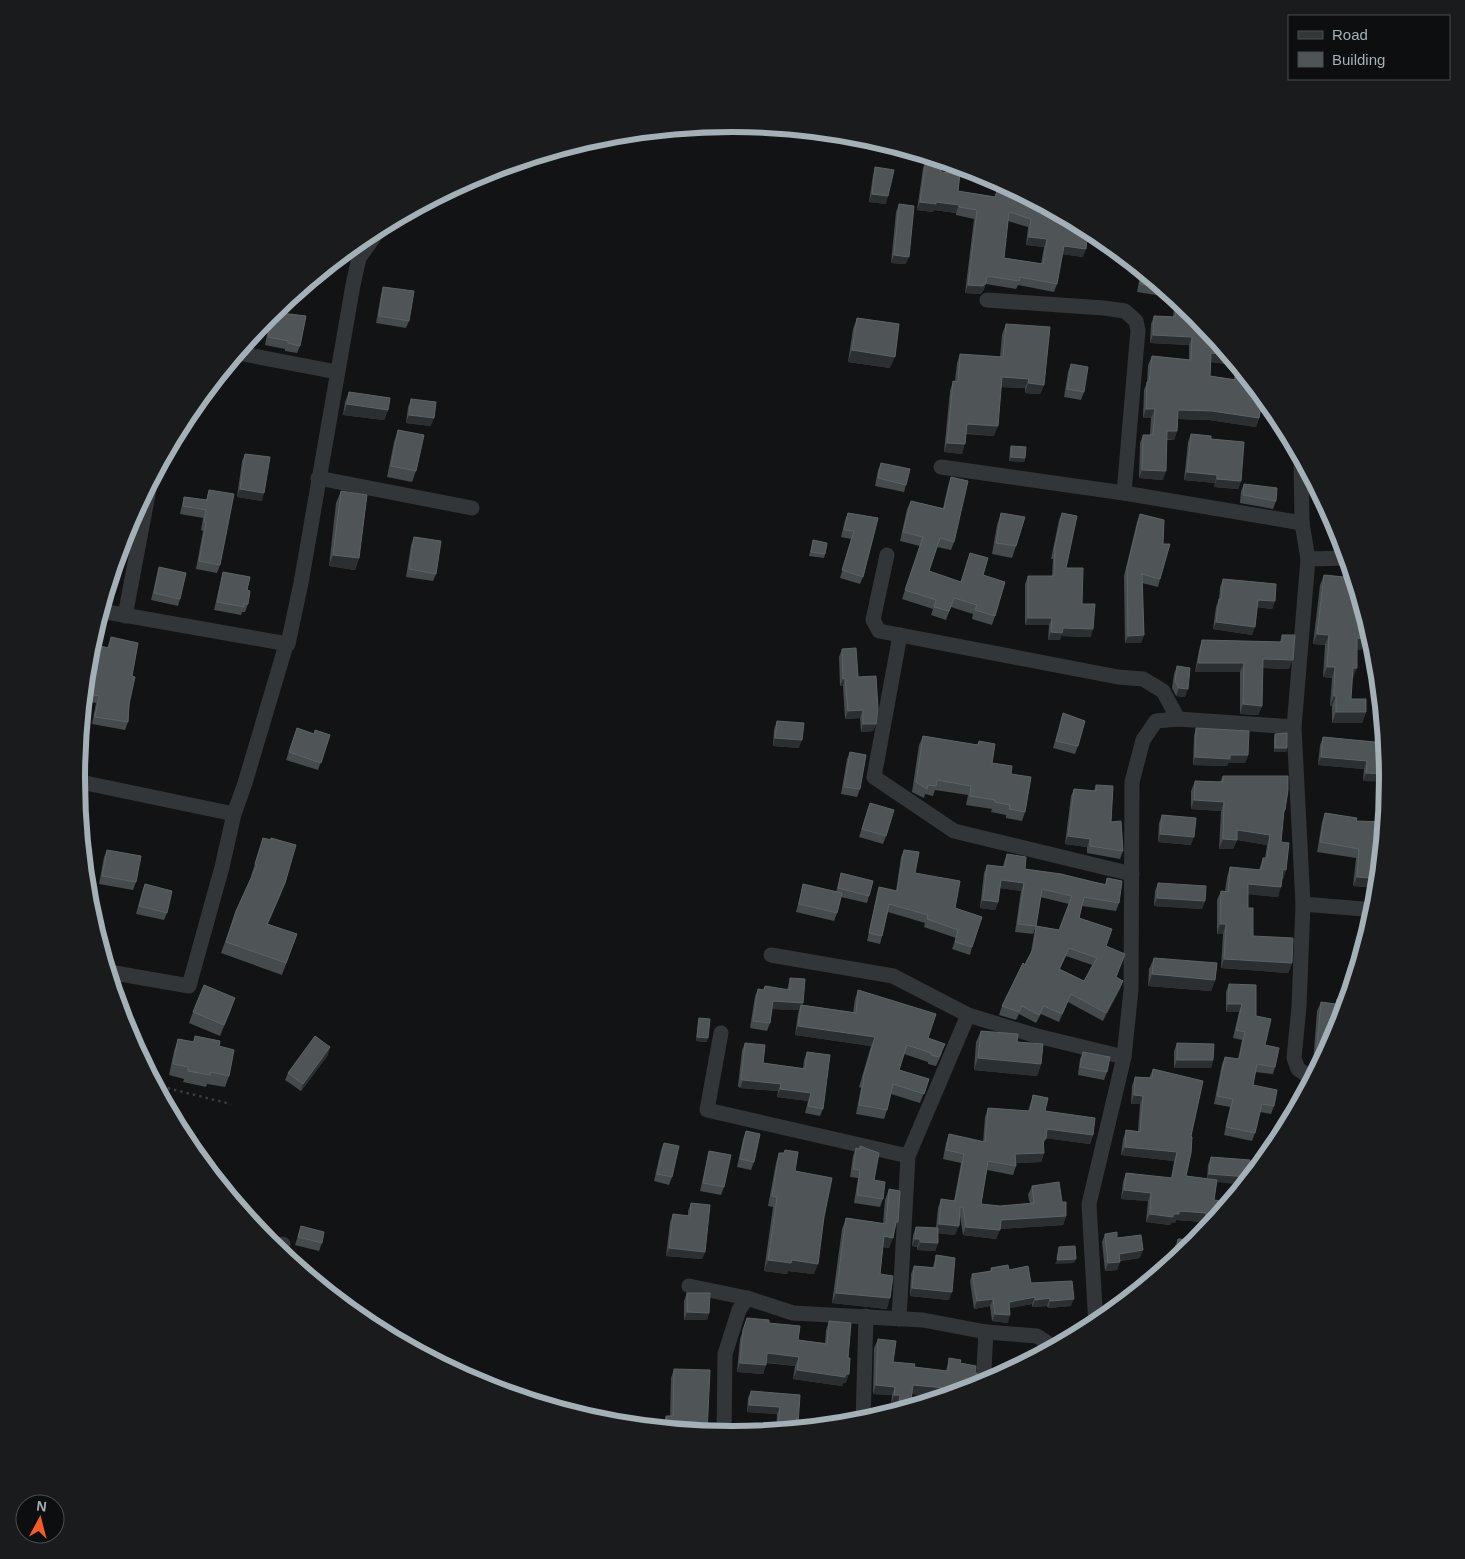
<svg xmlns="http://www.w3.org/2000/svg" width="1465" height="1559" viewBox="0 0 1465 1559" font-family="Arial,sans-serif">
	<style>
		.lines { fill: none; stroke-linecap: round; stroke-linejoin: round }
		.path { stroke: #393e40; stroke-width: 2.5; stroke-dasharray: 2.5 4; stroke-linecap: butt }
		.minor { stroke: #333639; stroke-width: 15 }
		.wall { fill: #454a4c; fill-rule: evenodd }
		.shaded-wall { fill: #2c2f31 }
		.building { fill: #4f5557; stroke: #5c6366; fill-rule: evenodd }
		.rim { fill: none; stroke: #a3b0b5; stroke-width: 6 }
	</style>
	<rect width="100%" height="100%" fill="#121314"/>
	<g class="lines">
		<path class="path" d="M155 1085 231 1104"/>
		<g class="minor">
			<path d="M987 300 1104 308 1125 311 1136 321 1138 330 1124 493"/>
			<path d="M238 353 337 372"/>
			<path d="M1301 457 1302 523 1308 559 1294 727 1303 904 1375 910"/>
			<path d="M941 467 1124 493 1302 523"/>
			<path d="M318 478 472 508"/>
			<path d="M887 555 873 620 879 631 1118 677 1143 679 1163 691 1178 719"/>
			<path d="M1308 559 1348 558"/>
			<path d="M101 611 288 644"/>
			<path d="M125 616 150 484"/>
			<path d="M900 635 874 777 954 831 1132 874"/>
			<path d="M76 781 234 814"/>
			<path d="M1303 904 1299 1007 1294 1058 1298 1069 1313 1079"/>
			<path d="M771 955 893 976 968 1015 1037 1036 1124 1057"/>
			<path d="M109 972 189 986 222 867 234 814 245 783 286 645 288 644 301 583 353 285 359 258 381 227"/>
			<path d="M721 1033 707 1110 908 1156"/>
			<path d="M280 1253 283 1244"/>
			<path d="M689 1286 747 1298 793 1313 923 1320 986 1332 1037 1336 1055 1348"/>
			<path d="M899 1319 908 1156 968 1015"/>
			<path d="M1096 1326 1089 1204 1124 1057 1131 990 1132 782 1143 740 1156 721 1178 719 1294 727"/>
			<path d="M983 1386 986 1332"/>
			<path d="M863 1422 866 1316"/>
			<path d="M724 1435 725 1354 739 1310 747 1298"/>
		</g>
	</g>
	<g class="wall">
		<path d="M926 160 941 172 958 191 995 197 1000 182 1083 257 1062 254 1057 284 1054 292 1018 285 1016 289 986 284 983 291 980 294 965 293 974 219 956 215V213L934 210 933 212 917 210 923 168ZM1008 221 1028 227 1026 245 1044 247 1041 264 1004 258Z"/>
		<path d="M875 167 886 204 869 202 873 175Z"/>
		<path d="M899 204 906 264 891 263 896 212Z"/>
		<path d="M1141 270 1197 316 1263 396 1259 418 1256 427 1209 420 1178 419 1177 431 1174 440H1167L1163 480 1139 478 1140 443 1143 435H1150L1151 418H1143L1144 390 1147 382 1148 365 1152 356 1189 360V345L1150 343 1151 324 1154 316 1173 317 1175 298 1137 292ZM1211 362 1236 365 1234 379 1210 376Z"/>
		<path d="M383 287 409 321 406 328 376 323 381 295Z"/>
		<path d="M273 312 300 346 297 353 285 351V349L265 345 270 319Z"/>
		<path d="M857 318 890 368 848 362 853 329Z"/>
		<path d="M1006 324 1044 385 1040 394 1025 393V388L1001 387 994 436 966 434 962 454 944 452 950 391 953 381H955L957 363 960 354 1000 357 1002 334Z"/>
		<path d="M1071 364 1084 392 1081 400 1064 397 1068 372Z"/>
		<path d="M349 392 388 410 384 420 343 415 345 402Z"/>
		<path d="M411 399 431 426 406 423 408 407Z"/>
		<path d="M398 430 416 471 412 482 387 477 394 442Z"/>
		<path d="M1191 434 1211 439 1241 481 1238 489 1214 487 1215 483 1184 480 1188 442Z"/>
		<path d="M1011 446 1025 458 1024 462 1009 461 1010 450Z"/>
		<path d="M245 454 262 501 237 497 242 461Z"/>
		<path d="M881 463 906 485 904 492 875 486 878 470Z"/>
		<path d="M951 477 954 542 951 550 937 547 929 571 961 582 970 553 983 575 995 616 992 625 972 619 973 614 951 607 946 620 931 615 933 609 902 599 920 546 900 541 907 509 911 501 943 508 948 486Z"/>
		<path d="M1244 484 1276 501 1273 509 1240 503 1241 491Z"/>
		<path d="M209 490 220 565 217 573 196 569 203 531 201 530 203 518 180 514 182 505 184 497 206 500Z"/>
		<path d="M341 491 359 558 355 570 329 566 336 503Z"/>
		<path d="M848 513 878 518 863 577 860 584 840 578 851 539 841 537 845 520Z"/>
		<path d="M1001 513 1016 546 1012 558 992 554 997 525Z"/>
		<path d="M1062 513 1066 568 1082 604 1091 637 1061 636 1060 640H1048L1049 625H1025V584L1028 576H1052L1053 559H1051L1059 520Z"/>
		<path d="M1140 514 1160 579 1158 587 1142 583 1144 635 1141 643H1125L1124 576 1137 522Z"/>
		<path d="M414 537 436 574 433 581 406 577 411 545Z"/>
		<path d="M813 540 825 554 824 558 809 556Z"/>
		<path d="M159 567 180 599 178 606 151 600 157 575Z"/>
		<path d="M223 572 247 590 248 604 245 612H242L241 615 214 610 221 580Z"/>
		<path d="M1344 573 1353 574 1374 644 1364 642 1361 650 1357 649 1353 678H1352L1351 699 1366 712 1362 723H1332V706H1330L1332 678 1323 677 1325 645 1313 644 1320 585 1324 575 1343 577Z"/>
		<path d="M1223 579 1275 601 1272 609 1257 607 1252 635 1213 629 1216 607 1219 599 1220 587Z"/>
		<path d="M1282 635 1289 669 1262 668V706L1258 715 1240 714V672H1195L1199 650 1202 640 1280 642Z"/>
		<path d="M111 637 132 676 128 722 125 730 92 724 96 703 84 701 89 651 107 648Z"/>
		<path d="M842 649 858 677 876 724 873 731 861 732 860 718 845 719 843 686H840L839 657Z"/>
		<path d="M1177 666 1185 697 1176 696 1172 688 1174 674Z"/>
		<path d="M1063 713 1078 746 1075 754 1053 748Z"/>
		<path d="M777 721 799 748 773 746 774 729Z"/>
		<path d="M297 728 314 734 330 735 318 770 286 760Z"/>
		<path d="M1196 728 1248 755 1245 763H1228L1227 766 1193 765 1194 736Z"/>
		<path d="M1275 734 1287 748 1286 752H1274V738Z"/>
		<path d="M923 736 977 745 979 741 992 763 1011 774 1025 812 1022 821 1006 818V815L991 812 992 809 966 805 968 795 935 790 933 796 925 794 924 798 912 792 919 745Z"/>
		<path d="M1323 737 1385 743 1363 781 1364 769 1318 765 1320 745Z"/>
		<path d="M850 752 860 789 857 797 841 794 847 759Z"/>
		<path d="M1223 776 1285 810 1283 816 1281 842 1286 870 1283 879H1282L1278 897 1248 894V908L1253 936 1292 963 1288 973 1221 968 1223 934H1217V900L1221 891H1225L1227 877 1230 867 1259 870 1263 858H1265L1267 845 1237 840 1233 849H1219L1221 811 1191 809V791L1195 781 1220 782Z"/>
		<path d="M1096 785 1123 851 1120 859 1087 853V847L1065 844 1071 796 1074 789 1094 791Z"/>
		<path d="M870 803 886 836 883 844 859 837Z"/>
		<path d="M1325 813 1356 821 1385 822 1381 861H1372L1371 878 1367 887 1353 886 1356 858 1317 852 1322 822Z"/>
		<path d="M1162 815 1191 845 1158 842 1159 823Z"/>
		<path d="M263 838 281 894 268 924 297 934 282 975 221 953 236 911 252 876H251Z"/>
		<path d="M107 850 136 882 133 890 99 884 104 857Z"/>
		<path d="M904 850 915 873 955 908 972 947 970 955 952 949 956 938 924 927 925 923 888 912 880 944 867 941 877 895 879 887 896 891 901 857Z"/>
		<path d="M1007 854 1025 869 1105 884 1107 878 1119 903 1116 911 1082 906 1079 918 1106 946 1116 977 1123 981 1120 989 1103 1021 1068 1002 1059 1022 1041 1014 1036 1023 1019 1014 1016 1020 999 1015 1002 1006 1031 952 1034 934 1036 926 1059 930 1069 904 1040 897 1036 926 1033 934 1015 932 1021 891 1000 888 998 902 995 910 980 908 984 873 987 865 1003 867 1004 862ZM1066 956 1092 965 1084 981 1060 969Z"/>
		<path d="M841 873 869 896 867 903 841 897 837 913 834 921 796 912 803 884 836 892Z"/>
		<path d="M1158 883 1205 901 1202 909 1154 906 1155 891Z"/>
		<path d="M145 884 167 913 164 920 136 914 142 892Z"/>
		<path d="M1154 958 1215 980 1211 991 1148 986 1149 969Z"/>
		<path d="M790 978 802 1005 853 1012 855 999 858 990 928 1038 942 1053 936 1066 928 1064V1062L904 1054 899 1070 929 1079 920 1103 891 1094 887 1110 884 1119 856 1114 861 1088 859 1087 871 1046 795 1035 798 1014 799 1010 772 1009 770 1023 767 1031 750 1028 755 996 758 989 763 990 765 986 787 990Z"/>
		<path d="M1229 984 1256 1016 1265 1045 1275 1067 1273 1074 1255 1072 1253 1085 1274 1106 1271 1114 1260 1112 1255 1133 1252 1141 1224 1135 1230 1107 1214 1104 1222 1064 1225 1057 1238 1059 1242 1040 1233 1038 1239 1012H1226V992Z"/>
		<path d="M1337 999 1339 1031 1321 1064 1313 1063 1317 1011 1321 1002 1335 1004Z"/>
		<path d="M231 1010 220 1036 189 1023 193 1012Z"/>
		<path d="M699 1018 707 1042 696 1041 698 1021Z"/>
		<path d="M981 1031 1017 1042 1041 1064 1037 1076 974 1070 976 1042Z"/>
		<path d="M195 1036 219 1046 229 1076 225 1087 207 1084 206 1087 183 1082 184 1079 169 1075 174 1051 178 1039 193 1042Z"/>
		<path d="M745 1043 763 1063 803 1068 804 1060 807 1052 823 1109 820 1116 805 1113 808 1101 777 1097 778 1091 740 1088 738 1086 742 1050Z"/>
		<path d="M1177 1043 1213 1060 1211 1068H1174V1051Z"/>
		<path d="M1083 1052 1107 1072 1104 1080 1078 1075 1080 1059Z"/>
		<path d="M328 1055 301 1091 285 1080 288 1073Z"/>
		<path d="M1153 1069 1191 1136 1186 1176 1207 1179 1208 1165 1211 1157 1216 1182 1214 1200 1231 1202 1203 1236V1222L1176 1220 1175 1223H1171L1170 1225 1146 1222 1148 1201 1121 1199 1123 1182 1126 1173 1171 1178 1174 1161 1121 1155 1123 1139 1126 1130 1138 1131 1140 1104H1131L1132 1086 1135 1077 1149 1078Z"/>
		<path d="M1033 1095 1045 1111 1093 1135 1090 1144 1046 1138 1043 1145 1044 1153 1041 1162 1016 1163V1166L1013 1175 987 1170 981 1204 1000 1206 1030 1204 1028 1195 1032 1186 1062 1202 1066 1216 1063 1225 1000 1229 996 1239 963 1235 960 1216 955 1235 938 1233V1243L935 1251 917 1250V1247L912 1246 913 1235 916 1227 936 1228 938 1208 941 1199 954 1201 961 1163 943 1159 946 1143 949 1134 983 1142 985 1117 988 1108 1028 1111Z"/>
		<path d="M1285 1118 1292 1119 1281 1139 1282 1126Z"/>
		<path d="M746 1131 754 1162 751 1170 737 1167 743 1139Z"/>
		<path d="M664 1143 672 1177 669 1185 654 1181 661 1150Z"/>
		<path d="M860 1146 874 1180 883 1199 880 1207 854 1203 858 1178 850 1177 853 1156 856 1148 859 1149Z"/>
		<path d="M785 1150 795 1171 824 1217 814 1274 788 1271 787 1274 764 1271 773 1207 768 1206 776 1163 779 1153H784Z"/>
		<path d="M709 1151 724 1187 721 1195 700 1191 707 1159Z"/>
		<path d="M889 1189 894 1232 889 1248 883 1247 880 1274 887 1309 832 1303 842 1229 846 1218 883 1223 885 1200Z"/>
		<path d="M691 1203 705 1252 702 1259 666 1256 670 1222 673 1214 688 1216V1211Z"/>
		<path d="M301 1226 322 1243 319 1251 295 1245Z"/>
		<path d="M1105 1234 1117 1238 1140 1258 1120 1261 1117 1270 1105 1271 1102 1242Z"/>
		<path d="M1178 1239 1196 1244 1174 1262 1175 1246Z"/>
		<path d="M936 1255 949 1300 910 1296 911 1274 914 1266 933 1267Z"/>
		<path d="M991 1268 1009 1270 1071 1306 1048 1308 1047 1306 1032 1307V1304L1009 1308 1008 1323 992 1321 990 1306 974 1309 970 1281 972 1274 990 1271Z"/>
		<path d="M687 1293 709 1313 707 1320H684V1301Z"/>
		<path d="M747 1318 769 1323 798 1340 825 1343 826 1330 829 1321 846 1383H843L842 1386 793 1379 795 1366 766 1363 763 1374 737 1372 740 1339Z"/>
		<path d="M878 1339 893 1362 914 1367 946 1371 949 1358 960 1363 975 1373V1388L942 1399V1397L912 1394 910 1408 896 1412 897 1404H891L892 1395 873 1394 874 1348Z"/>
		<path d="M674 1369 707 1433 663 1429V1425L666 1416H670L671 1378Z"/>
		<path d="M751 1391 800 1395 776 1429 777 1414 747 1412 748 1398Z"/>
	</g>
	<g class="shaded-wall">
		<path d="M872 194 888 196 886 204 869 202Z"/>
		<path d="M920 202H936L959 205 956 213 934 210 933 212 917 210Z"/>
		<path d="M1029 237 1047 239 1044 247 1026 245Z"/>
		<path d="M1064 246 1086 249 1083 257 1061 254Z"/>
		<path d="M894 255 909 257 906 264 891 263Z"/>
		<path d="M986 283 983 291 980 294 965 293 968 285Z"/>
		<path d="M1153 335 1192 337 1189 345 1150 343Z"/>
		<path d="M852 350 895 357 890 368 848 362Z"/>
		<path d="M1211 353 1229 355 1236 364V365L1208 362Z"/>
		<path d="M1002 377 1029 379 1025 388 999 387Z"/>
		<path d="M1028 383 1044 385 1040 394 1025 393Z"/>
		<path d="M347 404 388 410 384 420 343 415Z"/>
		<path d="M1146 409H1155L1151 418H1143Z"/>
		<path d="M1178 410 1212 411 1259 418 1256 427 1209 420 1175 419Z"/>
		<path d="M409 415 434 418 431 426 406 423Z"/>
		<path d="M967 424 998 426 994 436 964 433Z"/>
		<path d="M1167 431H1177L1174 440 1164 439Z"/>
		<path d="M947 443 965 444 962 454 944 452Z"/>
		<path d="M1011 457 1025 458 1024 462 1009 461Z"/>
		<path d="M1142 470 1166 471 1163 480 1139 478Z"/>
		<path d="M1187 472 1217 475 1215 483 1184 480Z"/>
		<path d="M1217 479 1241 481 1238 489 1214 487Z"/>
		<path d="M240 489 264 493 262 501 237 497Z"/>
		<path d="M333 555 359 558 355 570 329 566Z"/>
		<path d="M1258 600 1275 601 1272 609 1256 607Z"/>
		<path d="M1028 618H1052L1049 625H1025Z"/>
		<path d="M1216 622 1255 627 1252 635 1213 629Z"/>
		<path d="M1063 628 1093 629 1091 637 1061 636 1060 640H1048L1051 632Z"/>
		<path d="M1317 634 1329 635 1325 645 1313 644Z"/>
		<path d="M1144 635 1141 643H1125L1128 636Z"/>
		<path d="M1357 638 1365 639 1361 650 1354 649Z"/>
		<path d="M1263 659 1293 660 1289 669 1259 668Z"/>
		<path d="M1198 663H1244L1240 672H1195Z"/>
		<path d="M1327 667H1335L1332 678 1323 677Z"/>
		<path d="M1353 668H1357L1353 678H1349Z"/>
		<path d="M845 678 843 686H840L843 679Z"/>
		<path d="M1179 688 1188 689 1185 697 1176 696Z"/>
		<path d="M1334 696H1336L1332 706H1330Z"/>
		<path d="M1243 704 1262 706 1258 715 1240 714Z"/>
		<path d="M863 710 860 718 845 719 848 711Z"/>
		<path d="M1336 712H1366L1362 723H1332Z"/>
		<path d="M863 724H876L873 731 861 732Z"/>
		<path d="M775 738 802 740 799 748 773 746Z"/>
		<path d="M1275 748H1287L1286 752H1274Z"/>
		<path d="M1230 755H1248L1245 763H1228L1227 766 1193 765 1195 757Z"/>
		<path d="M1321 757 1367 761 1364 769 1318 765Z"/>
		<path d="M1366 773 1388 774V782L1363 781Z"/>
		<path d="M1194 800 1224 802 1221 811 1191 809Z"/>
		<path d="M1237 830 1270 835 1267 845 1237 840 1233 849H1219L1223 839Z"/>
		<path d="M1160 834 1194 837 1191 845 1158 842Z"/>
		<path d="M1068 836 1090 839 1087 847 1065 844Z"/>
		<path d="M1373 852H1382L1381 861H1369Z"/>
		<path d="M1283 869 1286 870 1283 879H1279Z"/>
		<path d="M1357 877 1371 878 1367 887 1353 886Z"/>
		<path d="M1001 880 1024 883 1021 891 998 888Z"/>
		<path d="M285 883 281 894 263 935 267 924Z"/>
		<path d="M1248 884 1281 887 1278 897 1244 894Z"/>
		<path d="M1157 898 1205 901 1202 909 1154 906Z"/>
		<path d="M983 900 998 902 995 910 980 908Z"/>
		<path d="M1220 924H1226L1223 934H1217Z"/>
		<path d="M1224 959 1292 963 1288 973 1221 968Z"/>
		<path d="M1152 974 1215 980 1211 991 1148 986Z"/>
		<path d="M1123 981 1120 989 1103 1021 1106 1013Z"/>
		<path d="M1071 994 1068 1002 1059 1022 1062 1014Z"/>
		<path d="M235 998 231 1010 220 1036 224 1025Z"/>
		<path d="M773 1001 803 1003 801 1010V1005L799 1010 770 1009Z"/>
		<path d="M1228 1004H1242L1239 1012H1226Z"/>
		<path d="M798 1026 875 1037 871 1046 795 1035Z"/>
		<path d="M697 1037 708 1038 707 1042 696 1041Z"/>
		<path d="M330 1047 328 1055 301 1091 303 1084Z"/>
		<path d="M1316 1054 1326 1055 1321 1064 1313 1063Z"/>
		<path d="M978 1058 1041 1064 1037 1076 974 1070Z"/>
		<path d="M1177 1060H1213L1211 1068H1174Z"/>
		<path d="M743 1080 781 1084 778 1091 740 1088Z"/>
		<path d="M780 1089 811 1093 808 1101 777 1097Z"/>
		<path d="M1134 1095 1143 1096 1140 1104H1131Z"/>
		<path d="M1047 1129 1093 1135 1090 1144 1043 1138Z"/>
		<path d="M1125 1147 1177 1152 1174 1161 1121 1155Z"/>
		<path d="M1044 1153 1041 1162 1012 1163 1015 1154Z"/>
		<path d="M1209 1174 1248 1177 1245 1185 1206 1181Z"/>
		<path d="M1124 1190 1151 1193 1148 1201 1121 1199Z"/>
		<path d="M1179 1211 1206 1213 1203 1222 1176 1220 1175 1223H1171L1170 1225 1146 1222 1150 1214H1173Z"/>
		<path d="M1066 1216 1063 1225 997 1229 1001 1220Z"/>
		<path d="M896 1222H898L894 1232H892Z"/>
		<path d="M939 1224 959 1226 955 1235 935 1233Z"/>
		<path d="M966 1227 1000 1230 996 1239 963 1235Z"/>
		<path d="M884 1236 893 1238 889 1248 881 1247Z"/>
		<path d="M915 1239H920L917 1247 912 1246Z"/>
		<path d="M920 1242 938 1243 935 1251 917 1250Z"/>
		<path d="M669 1248 705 1252 702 1259 666 1256Z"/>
		<path d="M1143 1250 1140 1258 1116 1261 1119 1254Z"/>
		<path d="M1176 1257H1180L1175 1262Z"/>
		<path d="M1076 1259 1074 1263 1055 1264 1057 1260Z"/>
		<path d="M768 1260H792L818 1264 814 1274 788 1271 787 1274 764 1271Z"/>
		<path d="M1120 1262 1117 1270 1105 1271 1108 1263Z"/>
		<path d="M912 1288 952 1292 949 1300 910 1296Z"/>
		<path d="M836 1293 890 1298 887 1309 832 1303Z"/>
		<path d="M1035 1297 1032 1304 1006 1309 1009 1302Z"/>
		<path d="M1050 1298 1047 1306 1032 1307 1035 1300Z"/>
		<path d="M993 1299 990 1306 974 1309 977 1301Z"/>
		<path d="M1074 1299 1071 1306 1048 1308 1050 1301Z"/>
		<path d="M687 1312 709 1313 707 1320H684Z"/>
		<path d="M995 1314 1010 1315 1008 1323 992 1321Z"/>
		<path d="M767 1353 799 1357 795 1366 763 1362Z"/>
		<path d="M740 1363 766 1365 763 1374 737 1372Z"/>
		<path d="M797 1370 846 1374H849L846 1383H843L842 1386 793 1379Z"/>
		<path d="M876 1385 895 1387 892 1395 873 1394Z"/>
		<path d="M913 1385 945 1388 942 1397 909 1394Z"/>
		<path d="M894 1395H900L897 1404H891Z"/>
		<path d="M749 1405 780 1407 777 1414 747 1412Z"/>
		<path d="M778 1422 798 1424 795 1430H790L776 1429Z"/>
	</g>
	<g class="building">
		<path d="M926 160 942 162 941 172 960 174 958 191 995 197 1000 182 1088 229 1086 249 1064 246 1057 284 1020 277 1019 281 987 276 986 283 983 286 968 285 977 210 959 207V205L936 202V204L920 202ZM1009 212 1031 219 1029 237 1047 239 1043 264 1004 258Z"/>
		<path d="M875 167 894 170 888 196 872 194Z"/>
		<path d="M899 204 914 206 909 257 894 255Z"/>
		<path d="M1142 271 1162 287 1140 284Z"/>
		<path d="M383 287 414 291 409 321 379 316Z"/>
		<path d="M1177 299 1197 316 1229 355 1211 353 1210 376 1235 380 1238 366 1263 396 1259 418 1212 411 1178 410 1177 431H1167L1166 471 1142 470 1143 435H1153L1155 409H1146L1147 382H1149L1152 356 1191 360 1192 337 1153 335 1154 316 1175 317Z"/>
		<path d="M273 312 306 316 300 346 288 343V341L268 337Z"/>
		<path d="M857 318 899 324 895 357 852 350Z"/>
		<path d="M1006 324 1050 327 1044 385 1028 383 1029 379 1002 377 998 426 967 424 965 444 947 443 953 381 958 382 960 354 1003 357Z"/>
		<path d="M1071 364 1088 367 1084 392 1067 389Z"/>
		<path d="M349 392 390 398 388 410 347 404Z"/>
		<path d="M411 399 436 402 434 418 409 415Z"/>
		<path d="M398 430 424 435 416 471 391 466Z"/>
		<path d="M1191 434 1211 436V439L1244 442 1241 481 1217 479V475L1187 472Z"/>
		<path d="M1011 446 1026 447 1025 458 1011 457Z"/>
		<path d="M245 454 270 457 264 493 240 489Z"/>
		<path d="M881 463 910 469 906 485 878 478Z"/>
		<path d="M951 477 968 481 954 542 940 538 929 571 961 582 970 553 988 558 983 575 1005 582 995 616 975 610 977 605 954 598 949 611 934 607 936 600 905 590 923 537 903 532 911 501 944 509Z"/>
		<path d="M1244 484 1277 488 1276 501 1243 495Z"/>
		<path d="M209 490 234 494 220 565 199 561 206 523 204 522 206 510 183 506 184 497 207 500Z"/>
		<path d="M341 491 367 495 359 558 333 555Z"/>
		<path d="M848 513 878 518 863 577 842 570 854 531 844 530Z"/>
		<path d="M1001 513 1025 517 1016 546 996 543Z"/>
		<path d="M1062 513 1077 516 1066 568H1083L1082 604H1095L1093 629 1063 628 1062 633 1051 632 1052 618H1028V576H1054L1055 551H1054Z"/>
		<path d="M1140 514 1164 520 1163 544H1170L1160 579 1142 574 1144 635 1128 636 1127 568Z"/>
		<path d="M414 537 441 541 436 574 409 569Z"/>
		<path d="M813 540 827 543 825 554 811 552Z"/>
		<path d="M159 567 186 573 180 599 154 593Z"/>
		<path d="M223 572 250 577 247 590 250 591 248 604H244V607L217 602Z"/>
		<path d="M1344 573 1353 574 1370 632H1366L1365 639 1357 638V668H1353L1351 699H1366V712H1336V696H1334L1335 667H1327L1329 635 1317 634 1324 575 1344 577Z"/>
		<path d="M1223 579 1276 584 1275 601 1258 600 1255 627 1216 622 1219 599H1221Z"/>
		<path d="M1282 635H1295L1293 660 1263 659 1262 706 1243 704 1244 663H1198L1202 640 1282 642Z"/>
		<path d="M111 637 138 643 132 676 135 677 129 704 128 722 95 717 99 696 85 693 89 651 91 644 109 648Z"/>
		<path d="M856 648 858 677 876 676 878 709 876 724H863V710L848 711 845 678 843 679 842 649Z"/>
		<path d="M1177 666 1190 668 1188 689 1179 688 1175 681Z"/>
		<path d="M1063 713 1085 721 1078 746 1056 741Z"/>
		<path d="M777 721 804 723 802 740 775 738Z"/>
		<path d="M297 728 314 734 315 730 330 735 321 763 289 752Z"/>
		<path d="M1196 728 1249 731 1248 755H1230V759L1195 757Z"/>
		<path d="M1287 733V748H1275V734Z"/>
		<path d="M923 736 978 745 979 741 995 744 992 763 1012 766 1011 774 1031 777 1025 812 1009 809 1010 805 995 802V800L970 796 971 786 937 780 936 786 928 785 927 789 916 782Z"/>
		<path d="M1323 737 1385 743 1388 774 1366 773 1367 761 1321 757Z"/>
		<path d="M850 752 866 755 860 789 844 787Z"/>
		<path d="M1223 776H1288V790L1285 810H1284L1281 842 1289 843 1286 870 1283 869 1281 887 1248 884V908H1253V936L1293 938 1292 963 1224 959 1226 924H1220L1221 891 1228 892 1230 867 1261 870 1263 858H1267L1270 835 1237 830V840L1223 839 1224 802 1194 800 1195 781 1223 782Z"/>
		<path d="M1096 785 1113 786 1111 822 1121 821 1123 851 1090 846V839L1068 836 1074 789 1096 791Z"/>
		<path d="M870 803 894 810 886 836 862 829Z"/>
		<path d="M1325 813 1357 818 1356 821 1385 822 1382 852H1373L1371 878 1357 877 1359 849 1320 842Z"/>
		<path d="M1162 815 1196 818 1194 837 1160 834Z"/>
		<path d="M263 838 271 840V838L296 845 285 883 267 924 297 934 286 963 226 942 236 911 257 865 255 864Z"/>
		<path d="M107 850 141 856 136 882 102 876Z"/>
		<path d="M904 850 919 852 915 873 960 881 955 908 982 917 972 947 955 942 958 930 927 919 928 915 889 904 882 936 869 933 879 887 897 891Z"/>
		<path d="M1007 854 1026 857 1025 869 1061 874 1106 885 1107 878 1122 881 1119 903 1084 897 1079 918 1112 929 1106 946 1125 954 1116 977 1123 981 1106 1013 1071 994 1062 1014 1044 1006 1039 1015 1022 1006 1019 1012 1002 1006 1023 963 1025 965 1034 947 1036 926 1059 930 1072 896 1042 889 1036 926 1018 924 1024 883 1001 880 998 902 983 900 987 865 1005 867ZM1069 948 1097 958 1084 981 1059 969Z"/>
		<path d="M841 873 873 881 869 896 838 888Z"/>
		<path d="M1158 883 1206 886 1205 901 1157 898Z"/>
		<path d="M145 884 172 891 167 913 139 906Z"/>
		<path d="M803 884 842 893 837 913 799 904Z"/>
		<path d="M1154 958 1217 963 1215 980 1152 974Z"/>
		<path d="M790 978 805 979 803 1003 773 1001 770 1023 753 1021 758 989 764 990 765 986 790 990Z"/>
		<path d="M1229 984 1256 985V1016L1271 1019 1265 1045 1279 1048 1275 1067 1257 1064 1253 1085 1277 1090 1274 1106 1262 1104 1255 1133 1226 1127 1233 1099 1217 1096 1225 1057 1239 1059 1245 1032 1236 1030 1242 1004H1228Z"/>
		<path d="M204 985 235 998 224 1025 193 1012Z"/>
		<path d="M858 990 936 1014 928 1038 945 1044 939 1057 931 1055V1053L907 1045 899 1070 929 1079 924 1094 893 1084 887 1110 859 1105 864 1078H863L875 1037 798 1026 801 1005 856 1013Z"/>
		<path d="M1337 999H1348L1339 1031 1326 1055 1316 1054 1321 1002 1336 1004Z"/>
		<path d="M699 1018 710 1019 708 1038 697 1037Z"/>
		<path d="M981 1031 1018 1034 1017 1042 1043 1044 1041 1064 978 1058Z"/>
		<path d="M195 1036 220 1041 219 1046 234 1050 229 1076 211 1072 210 1075 188 1071V1067L173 1064 178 1039 194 1042Z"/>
		<path d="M315 1036 330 1047 303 1084 288 1073Z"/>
		<path d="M745 1043 765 1045 763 1063 805 1069 807 1052 830 1055 823 1109 808 1106 811 1093 780 1089 781 1084 743 1080 741 1079Z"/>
		<path d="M1177 1043 1214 1044 1213 1060H1177Z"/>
		<path d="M1083 1052 1110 1057 1107 1072 1080 1067Z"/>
		<path d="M1153 1069 1203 1081 1191 1136 1192 1137 1191 1153 1186 1176 1217 1180 1214 1200 1231 1202 1206 1232V1213L1179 1211V1214H1173V1217L1150 1214 1151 1193 1124 1190 1126 1173 1172 1178 1177 1152 1125 1147 1126 1130 1140 1132 1143 1096 1134 1095 1135 1077 1152 1078Z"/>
		<path d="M1033 1095 1048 1098 1045 1111 1095 1118 1093 1135 1047 1129 1046 1139H1043L1044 1153 1015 1154 1016 1166 988 1161 981 1204 1000 1206 1034 1203 1032 1186 1059 1182 1062 1202H1066V1216L1001 1220 1000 1230 966 1227 963 1207H960L959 1226 939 1224 941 1199 955 1201 964 1154 946 1150 949 1134 985 1142 988 1108 1030 1111Z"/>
		<path d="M1285 1118 1292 1119 1283 1135Z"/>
		<path d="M746 1131 760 1134 754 1162 740 1159Z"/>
		<path d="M664 1143 679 1146 672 1177 657 1174Z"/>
		<path d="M860 1146 879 1153 874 1180 885 1182 883 1199 857 1195 860 1170 853 1169 856 1148 860 1149Z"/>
		<path d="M785 1150 798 1152 795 1171 832 1178 824 1217 818 1264 792 1260 791 1263 768 1260 777 1197 772 1196 779 1153H784Z"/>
		<path d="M709 1151 731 1155 724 1187 703 1183Z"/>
		<path d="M1211 1157 1250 1160 1248 1177 1209 1174Z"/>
		<path d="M889 1189 900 1191 898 1222H896L893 1238 884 1236 880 1274 893 1276 890 1298 836 1293 846 1218 886 1224Z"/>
		<path d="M691 1203 710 1205 705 1252 669 1248 673 1214 690 1216Z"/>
		<path d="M301 1226 324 1232 322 1243 298 1237Z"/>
		<path d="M916 1227 938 1228V1243L920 1242V1239H915Z"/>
		<path d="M1117 1232V1238L1141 1235 1143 1250 1119 1254 1120 1262 1108 1263 1105 1234Z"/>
		<path d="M1178 1239 1199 1240 1196 1244 1180 1257H1176Z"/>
		<path d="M1075 1246 1076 1259 1057 1260 1059 1247Z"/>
		<path d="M936 1255 955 1258 952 1292 912 1288 914 1266 935 1268Z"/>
		<path d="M1008 1265 1009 1270 1028 1266 1031 1283 1072 1281 1074 1299 1050 1301V1298L1035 1300V1297L1009 1302 1010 1315 995 1314 993 1299 977 1301 972 1274 992 1271 991 1268Z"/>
		<path d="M325 1288 339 1293 337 1300 324 1289Z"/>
		<path d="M687 1293H710L709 1313 687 1312Z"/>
		<path d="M747 1318 769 1320V1323L800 1326 798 1340 827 1344 829 1321 851 1323 848 1358H850L849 1374H846L845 1377 797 1370 799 1357 767 1353 766 1365 740 1363 743 1330Z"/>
		<path d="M878 1339 896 1341 893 1362 915 1364 914 1367 948 1371 949 1358 961 1360 960 1363 976 1366 975 1373H977L975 1388 944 1398 945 1388 913 1385 910 1408 899 1412 900 1395H894L895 1387 876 1385Z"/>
		<path d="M674 1369 710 1370 707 1433 666 1429V1416H673Z"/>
		<path d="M751 1391 800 1395 798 1424 778 1422 780 1407 749 1405Z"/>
		<path d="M802 1427 815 1428 802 1429Z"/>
		<path d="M745 1431V1434L732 1436 735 1432Z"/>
	</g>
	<path d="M0 0H1465V1559H0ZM85 779a647 647 0 1 1 1294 0a647 647 0 1 1-1294 0Z" fill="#191b1c" fill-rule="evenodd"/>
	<path class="rim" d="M85 779a647 647 0 1 1 1294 0a647 647 0 1 1-1294 0Z"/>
	<rect x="1288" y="15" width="162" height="65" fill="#0d0e0f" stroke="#494f51"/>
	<rect x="1298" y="31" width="25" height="8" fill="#333639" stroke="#494f51"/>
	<text x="1332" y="40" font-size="15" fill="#a3b0b5">Road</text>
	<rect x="1298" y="52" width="25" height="15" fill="#4f5557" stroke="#494f51"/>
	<text x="1332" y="65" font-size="15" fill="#a3b0b5">Building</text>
	<g transform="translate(40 1519) rotate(7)"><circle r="24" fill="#0d0e0f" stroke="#494f51"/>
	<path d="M0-4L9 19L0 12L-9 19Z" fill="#f85b26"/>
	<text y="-8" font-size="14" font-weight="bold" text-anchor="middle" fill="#a3b0b5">N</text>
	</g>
</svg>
